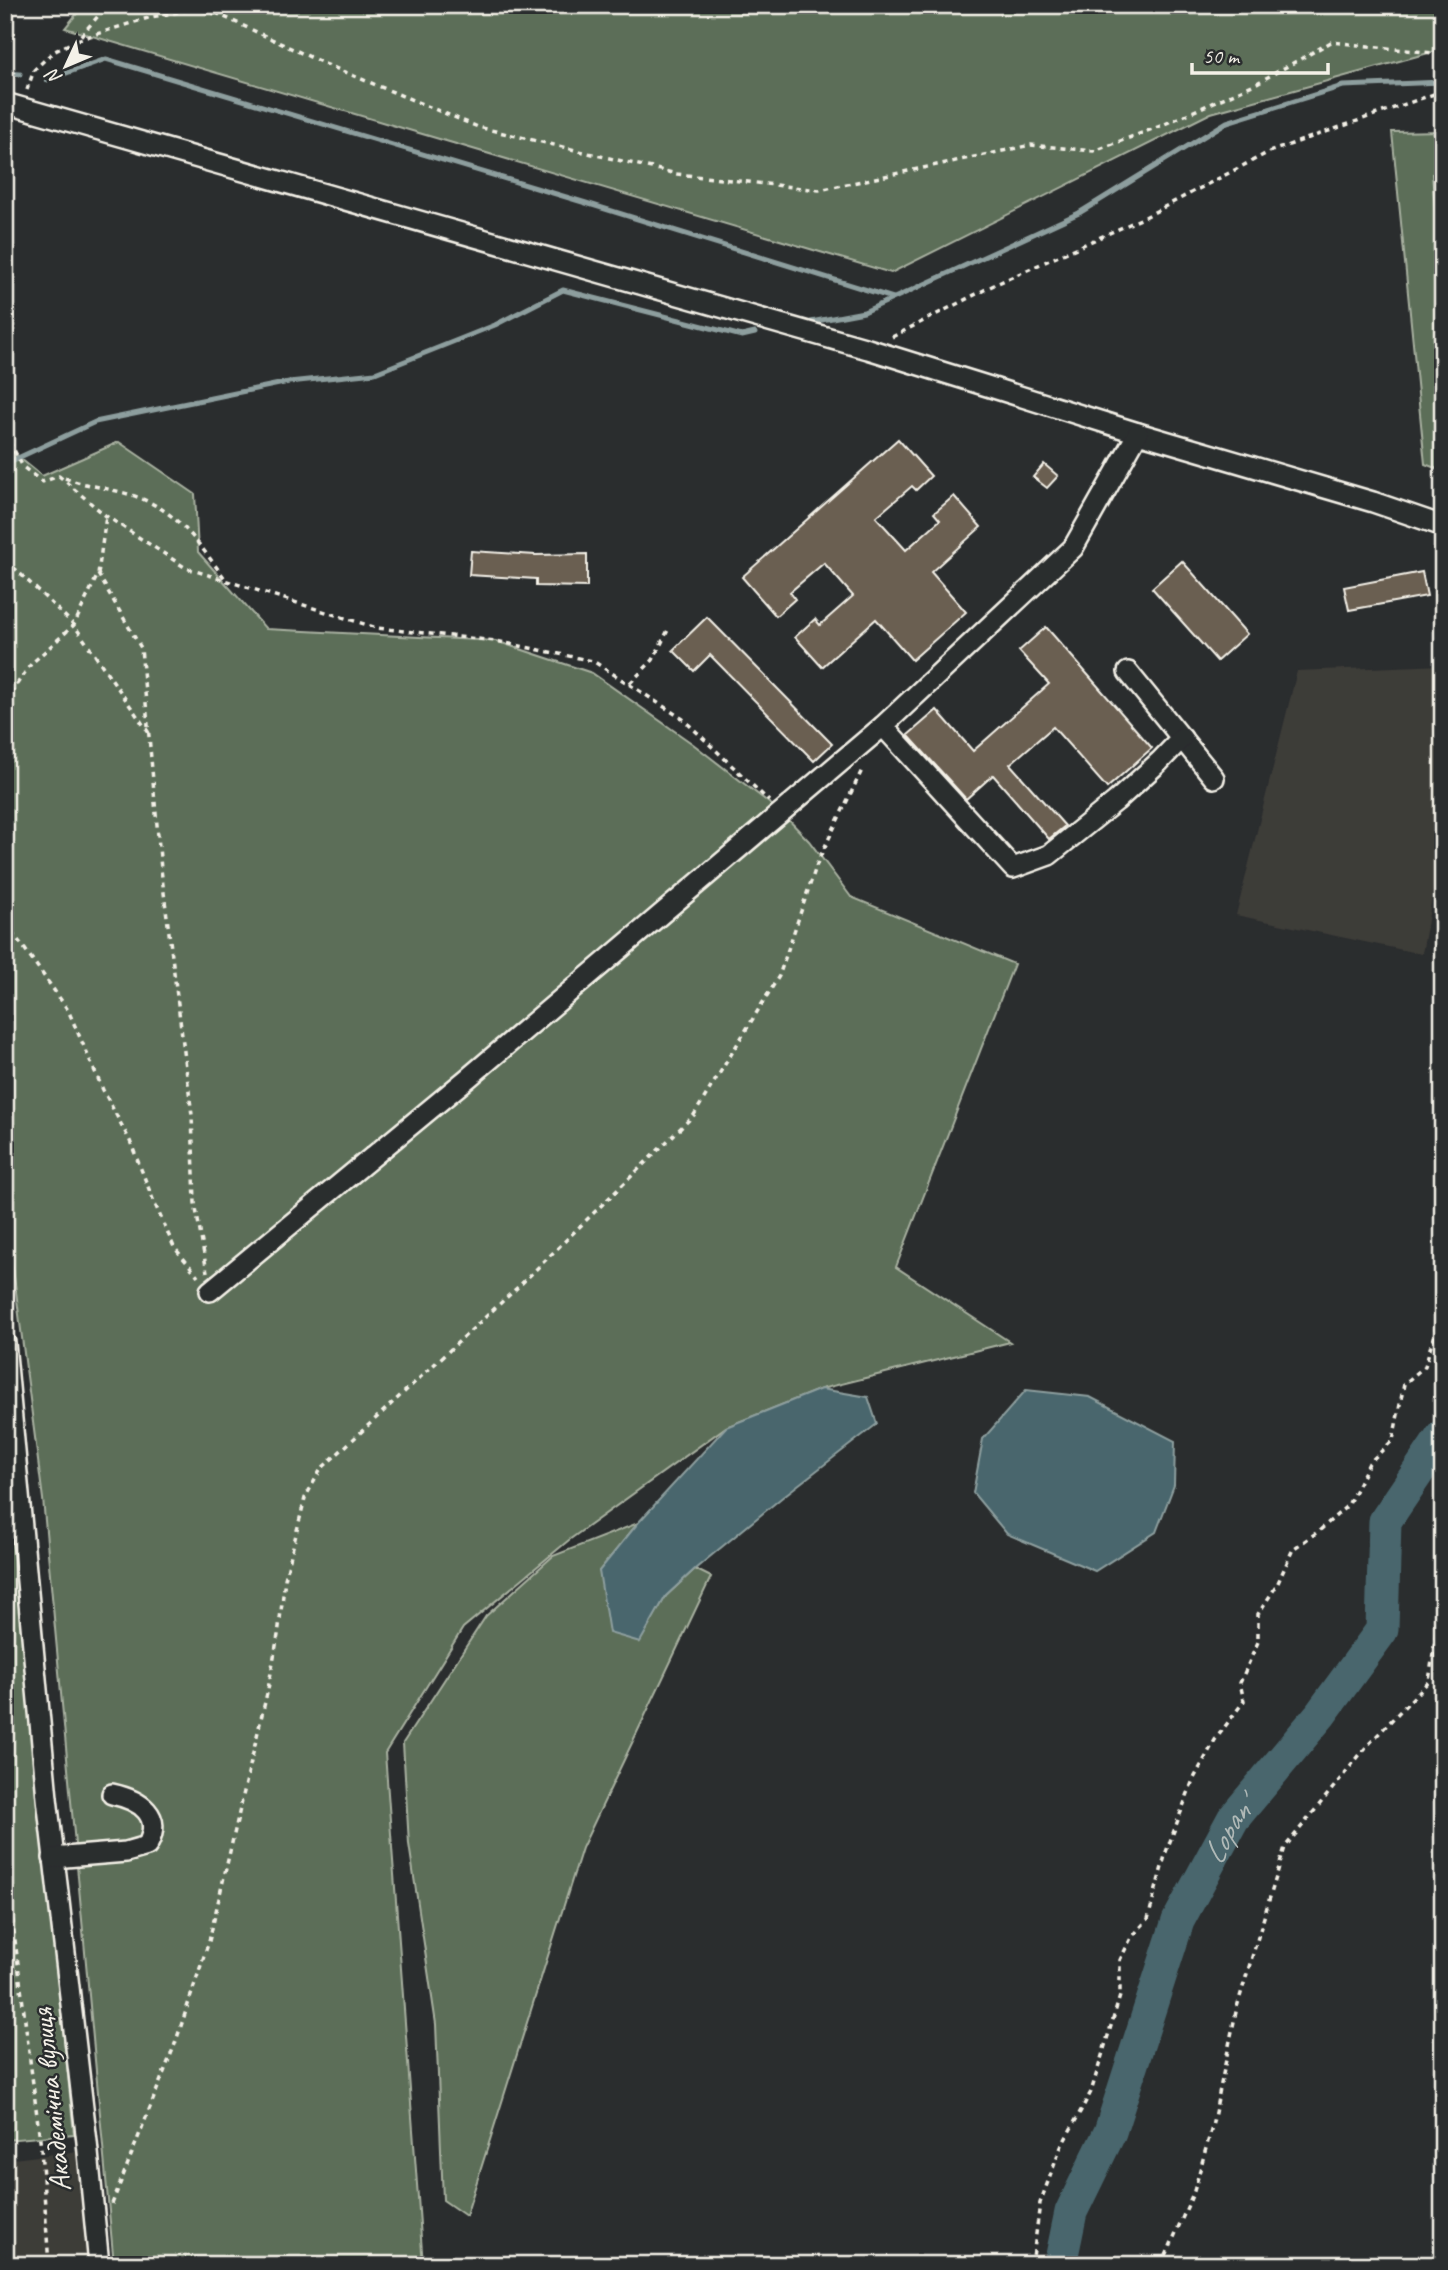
<svg xmlns="http://www.w3.org/2000/svg" width="1448" height="2270" viewBox="0 0 1448 2270" font-family="Caveat,sans-serif">
	<style>
		.built { fill: #3e3c38 }
		.green { fill: #5b6e58; stroke: #a8b0a0; stroke-width: 2 }
		.water { fill: #49666d; stroke: #8d9e9e; stroke-width: 2 }
		.lines { fill: none; stroke-linecap: round; stroke-linejoin: round }
		.stream { stroke: #8d9e9e; stroke-width: 5 }
		.river { stroke: #49666d; stroke-width: 33 }
		.building { fill: #6b5e51; stroke: #f4f1e8; stroke-width: 2 }
		.minor-casing { stroke: #f4f1e8; stroke-width: 24 }
		.path { stroke: #f4f1e8; stroke-width: 3.5; stroke-dasharray: 5 5; stroke-linecap: butt }
		.minor { stroke: #2a2d2e; stroke-width: 19 }
		.labels { text-anchor: middle; stroke-width: 5; stroke-linejoin: round; paint-order: stroke }
		.street-label { font-size: 30px; fill: #f4f1e8; stroke: #2a2d2e }
		.water-label { font-size: 32px; font-style: italic; fill: #b0b9b7; stroke: #2a2d2e }
	</style>
	<rect width="100%" height="100%" fill="#2a2d2e"/>
	<filter id="ink" filterUnits="userSpaceOnUse"><feTurbulence type="fractalNoise" baseFrequency=".0143" numOctaves="2"/><feDisplacementMap in="SourceGraphic" scale="14" xChannelSelector="R" yChannelSelector="G"/><feConvolveMatrix kernelMatrix="1 2 1 2 8 2 1 2 1" color-interpolation-filters="sRGB"/></filter>
	<g filter="url(#ink)">
		<g class="built">
			<path d="M1443 665V835L1422 954 1236 915 1297 671Z"/>
			<path d="M96 2149 106 2265H5V2160Z"/>
		</g>
		<g class="green">
			<path d="M84 5H1443V49L1211 113 891 273 65 28Z"/>
			<path d="M1443 131V173L1432 174 1443 298V471L1425 464 1392 132Z"/>
			<path d="M5 164 10 166 5 321Z"/>
			<path d="M119 442 195 494 198 552 266 629 496 641 592 673 693 744 782 813 809 841 851 897 1014 964 896 1267 1010 1342 821 1389 726 1427 569 1540 463 1628 385 1753 423 2265H114L43 1499 5 1207V446L42 476Z"/>
			<path d="M5 1466 74 2134 5 2140Z"/>
			<path d="M638 1523 599 1571 639 1642 666 1596 695 1569 711 1577 582 1848 466 2216 443 2200 436 2024 409 1844 403 1743 486 1616 553 1556Z"/>
		</g>
		<g class="water">
			<path d="M821 1389 868 1397 877 1424 785 1495 695 1569 666 1596 640 1642 609 1633 599 1571 638 1523 726 1427Z"/>
			<path d="M1026 1390 1090 1397 1175 1441 1174 1485 1156 1532 1095 1571 1007 1534 973 1493 983 1439Z"/>
		</g>
		<g class="lines">
			<g class="stream">
				<path d="M5 73 20 74"/>
				<path d="M47 80 106 59 586 203 893 298"/>
				<path d="M811 322 864 312 1079 213 1227 122 1343 86 1443 82"/>
				<path d="M5 464 95 422 289 382 375 373 495 325 563 290 742 336 755 333"/>
			</g>
			<path class="river" id="s1" d="M1060 2265 1071 2212 1110 2132 1178 1921 1233 1819 1320 1715 1382 1630 1385 1521 1443 1435"/>
		</g>
		<g class="building">
			<path d="M898 439 931 476 916 490 912 486 876 517 906 550 940 520 934 513 954 496 981 527 931 572 966 612 912 660 876 619 822 667 795 637 815 619 820 625 853 596 824 563 790 592 795 599 776 616 742 577Z"/>
			<path d="M1044 464 1058 476 1047 488 1033 477Z"/>
			<path d="M471 551 536 555 587 554V587L536 586V579L469 575Z"/>
			<path d="M1182 561 1247 634 1217 661 1152 588Z"/>
			<path d="M1422 572 1427 596 1349 610 1344 587Z"/>
			<path d="M707 617 832 744 814 761 710 655 694 671 673 650Z"/>
			<path d="M1046 627 1152 748 1107 788 1053 727 1010 764 1065 826 1049 839 993 775 966 799 908 735 937 710 973 751 1049 684 1019 651Z"/>
		</g>
		<g class="lines">
			<defs>
				<g id="minor">
					<path d="M5 103 868 349 1138 433 1373 502 1443 526"/>
					<path d="M1128 672 1214 778"/>
					<path d="M883 726 1013 868 1049 855 1116 801 1160 761 1182 738"/>
					<path d="M210 1291 468 1078 883 726 1073 548 1138 433"/>
					<path d="M5 1343 47 1798 87 2142 99 2265"/>
					<path d="M53 1858 126 1852 147 1846C164 1815 140 1800 112 1794"/>
				</g>
			</defs>
			<use href="#minor" class="minor-casing"/>
			<g class="path">
				<path d="M209 5 218 14 325 64 478 127 677 174 819 190 1031 145 1094 151 1158 127 1257 83 1331 42 1443 54"/>
				<path d="M77 40 151 17 195 9 216 14"/>
				<path d="M27 90 34 70 53 52 77 40 108 5"/>
				<path d="M892 337 994 285 1145 217 1269 152 1434 94 1443 95"/>
				<path d="M5 433 23 467 42 482 59 476 106 516 186 568 377 628 496 641 593 661 683 719 769 801"/>
				<path d="M65 478C92 488 123 489 149 502 183 518 204 551 226 580"/>
				<path d="M5 562 9 563 74 625 149 733"/>
				<path d="M98 574 141 648 161 869 192 1115 195 1203 207 1272"/>
				<path d="M630 683 653 660 669 628"/>
				<path d="M5 701 31 664 74 625 98 574 106 516"/>
				<path d="M5 925 22 945 68 1010 103 1090 130 1141 154 1202 174 1247 198 1276"/>
				<path d="M5 1860 41 2148 49 2265"/>
				<path d="M112 2204 175 2044 209 1941 268 1689 278 1635 285 1579 305 1498 321 1469 519 1286 694 1115 779 976 818 861 863 768"/>
				<path d="M1032 2265 1040 2203 1061 2147 1091 2092 1120 1996V1960L1131 1938 1148 1919 1166 1852 1193 1780 1215 1740 1244 1701 1240 1683 1258 1642V1614L1277 1585 1293 1549 1319 1531 1348 1505 1369 1463 1393 1440 1404 1384 1425 1366 1443 1303"/>
				<path d="M1162 2265 1194 2191 1212 2127 1237 2007 1285 1847 1367 1746 1429 1681 1438 1620 1443 1608"/>
			</g>
			<use href="#minor" class="minor"/>
		</g>
	</g>
	<g class="labels">
		<g class="street-label">
			<text transform="translate(51 2100) rotate(-96)" y="10">Академічна вулиця</text>
		</g>
		<g class="water-label">
			<text dy="11" stroke="none"><textPath href="#s1" startOffset="467">Lopan'</textPath></text>
		</g>
	</g>
	<rect width="1448" height="2270" fill="none" stroke="#2a2d2e" stroke-width="28"/>
	<rect x="14" y="14" width="1420" height="2242" fill="none" stroke="#f4f1e8" stroke-width="2.5" filter="url(#ink)"/>
	<g transform="translate(66 66) rotate(226)" stroke="#2a2d2e" stroke-width="5" paint-order="stroke">
	<path d="M0-5L12 26L0 18L-12 26Z" fill="#f4f1e8"/>
	<text y="-10" font-size="19" font-weight="bold" text-anchor="middle" fill="#f4f1e8">N</text>
	</g>
	<path d="M1192 63v10h136v-10" fill="none" stroke="#f4f1e8" stroke-width="3.5"/>
	<text x="1203" y="63" font-size="21" fill="#f4f1e8" stroke="#2a2d2e" stroke-width="5" paint-order="stroke">50 m</text>
</svg>
